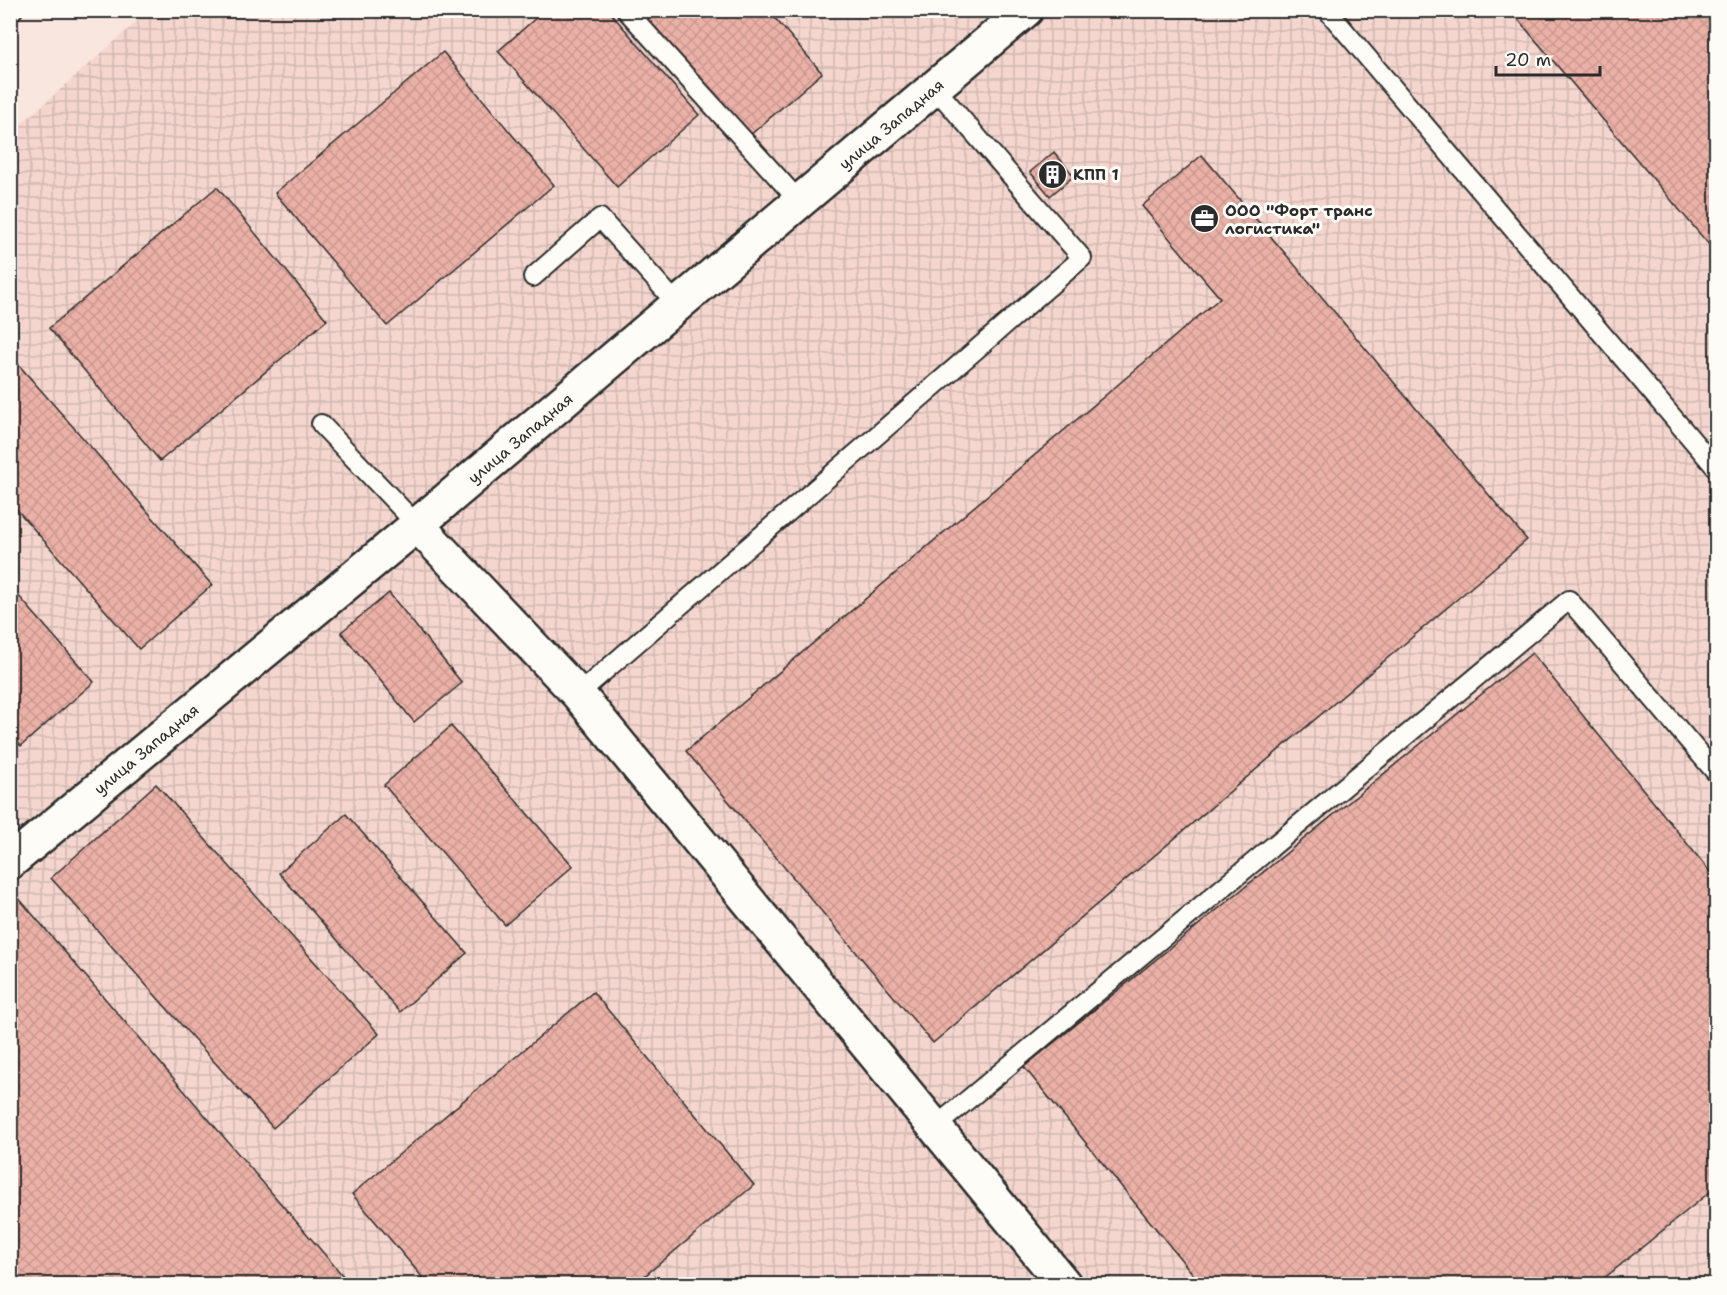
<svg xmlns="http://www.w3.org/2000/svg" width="1727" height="1295" viewBox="0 0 1727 1295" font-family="'Shantell Sans',sans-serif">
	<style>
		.industrial { fill: url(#industrial-grid) }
		.building { fill: url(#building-cross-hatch); stroke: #2b2b2b; stroke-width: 1.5 }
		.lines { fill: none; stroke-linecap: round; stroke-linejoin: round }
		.lane-casing { stroke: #2b2b2b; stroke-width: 22 }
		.street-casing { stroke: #2b2b2b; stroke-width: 38 }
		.lane { stroke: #fdfcf7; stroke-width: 18 }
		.street { stroke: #fdfcf7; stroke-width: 33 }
		.labels { text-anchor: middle; stroke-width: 6; stroke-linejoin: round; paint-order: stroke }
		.street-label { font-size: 16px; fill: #2b2b2b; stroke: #fdfcf7 }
		.poi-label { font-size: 16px; font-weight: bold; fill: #2b2b2b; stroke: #fdfcf7; text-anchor: start }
	</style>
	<defs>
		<pattern id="industrial-grid" width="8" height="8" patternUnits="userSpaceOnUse" patternTransform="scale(1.5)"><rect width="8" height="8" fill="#f4d6ce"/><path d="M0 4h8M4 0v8" fill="none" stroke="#d1b8b1"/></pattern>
		<pattern id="building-cross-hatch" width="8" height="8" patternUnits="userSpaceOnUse" patternTransform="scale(1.5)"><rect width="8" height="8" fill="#ebb1a7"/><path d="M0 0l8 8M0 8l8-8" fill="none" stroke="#ca9890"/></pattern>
	</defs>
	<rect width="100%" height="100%" fill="#f8e6df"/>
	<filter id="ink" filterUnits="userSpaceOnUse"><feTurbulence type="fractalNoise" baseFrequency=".0167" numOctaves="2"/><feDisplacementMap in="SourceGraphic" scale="12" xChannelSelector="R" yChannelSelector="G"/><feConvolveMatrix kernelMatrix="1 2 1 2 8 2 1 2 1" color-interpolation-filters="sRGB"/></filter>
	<g filter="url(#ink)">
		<path class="industrial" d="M149 11H1716V1284H11L10 134Z"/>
		<g class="building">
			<path d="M545 10H608L699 115 617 187 498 51Z"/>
			<path d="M639 10H768L822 73 749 136Z"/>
			<path d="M1510 10H1716V253Z"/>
			<path d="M443 52 554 185 387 326 275 193Z"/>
			<path d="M1054 152 1074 176 1050 196 1030 172Z"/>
			<path d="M1202 155 1527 540 933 1043 686 751 1220 298 1142 206Z"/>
			<path d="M217 187 327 320 160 461 49 328Z"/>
			<path d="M10 355 212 585 139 649 10 502Z"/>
			<path d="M10 586 94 682 21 746 10 734Z"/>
			<path d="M389 593 462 683 414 722 341 632Z"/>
			<path d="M1532 653 1716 879V1187L1597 1284H1201L1024 1067Z"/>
			<path d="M451 726 573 866 505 925 384 785Z"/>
			<path d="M156 784 379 1034 273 1128 51 878Z"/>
			<path d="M346 814 467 953 400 1012 279 873Z"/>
			<path d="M10 888 350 1284H10Z"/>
			<path d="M593 992 754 1185 635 1284H428L352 1194Z"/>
		</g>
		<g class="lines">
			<defs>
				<g id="lane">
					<path d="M626 10 799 201"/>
					<path d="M1327 10 1716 468"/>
					<path d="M10 13 13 10"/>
					<path d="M533 277 600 218 677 304"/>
					<path d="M321 424 417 525"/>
					<path d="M578 694 1082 258 935 88"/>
					<path d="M935 1127 1569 600 1716 773"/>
				</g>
				<g id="street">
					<path d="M417 525 578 694 1064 1284"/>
					<path d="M10 862 417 525 1026 10"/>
				</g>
			</defs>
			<use href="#lane" class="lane-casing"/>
			<use href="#street" class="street-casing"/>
			<use href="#lane" class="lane"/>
			<use href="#street" class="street"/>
		</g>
	</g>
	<defs>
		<symbol id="building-disc" viewBox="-11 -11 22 22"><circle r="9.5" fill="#2b2b2b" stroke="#fdfcf7"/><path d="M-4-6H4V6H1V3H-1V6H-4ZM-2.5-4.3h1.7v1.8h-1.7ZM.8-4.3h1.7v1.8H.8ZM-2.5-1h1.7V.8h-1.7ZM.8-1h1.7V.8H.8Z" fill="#fff"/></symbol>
		<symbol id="office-disc" viewBox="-11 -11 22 22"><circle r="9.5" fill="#2b2b2b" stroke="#fdfcf7"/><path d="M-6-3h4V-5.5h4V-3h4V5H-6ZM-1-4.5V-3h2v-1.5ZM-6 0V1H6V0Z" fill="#fff"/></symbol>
	</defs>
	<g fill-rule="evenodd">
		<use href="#building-disc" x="1036" y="158" width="33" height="33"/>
		<use href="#office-disc" x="1188" y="202" width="33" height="33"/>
	</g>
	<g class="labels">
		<g class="street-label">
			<text transform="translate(891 124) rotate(-40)" y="6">улица Западная</text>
			<text transform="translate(520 438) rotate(-40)" y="6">улица Западная</text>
			<text transform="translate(146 749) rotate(-40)" y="6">улица Западная</text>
		</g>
		<g class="poi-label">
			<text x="1073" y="180">КПП 1</text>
			<text x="1225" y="216">ООО "Форт транс<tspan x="1225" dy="18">логистика"</tspan></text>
		</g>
	</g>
	<rect width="1727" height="1295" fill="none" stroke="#fdfcf7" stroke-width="36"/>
	<rect x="18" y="18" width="1691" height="1259" fill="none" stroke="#2b2b2b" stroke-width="2" filter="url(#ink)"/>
	<path d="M1496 66v9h104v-9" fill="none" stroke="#2b2b2b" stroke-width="3"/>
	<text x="1505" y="66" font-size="18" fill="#2b2b2b" stroke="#fdfcf7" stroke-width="4.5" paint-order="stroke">20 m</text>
</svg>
